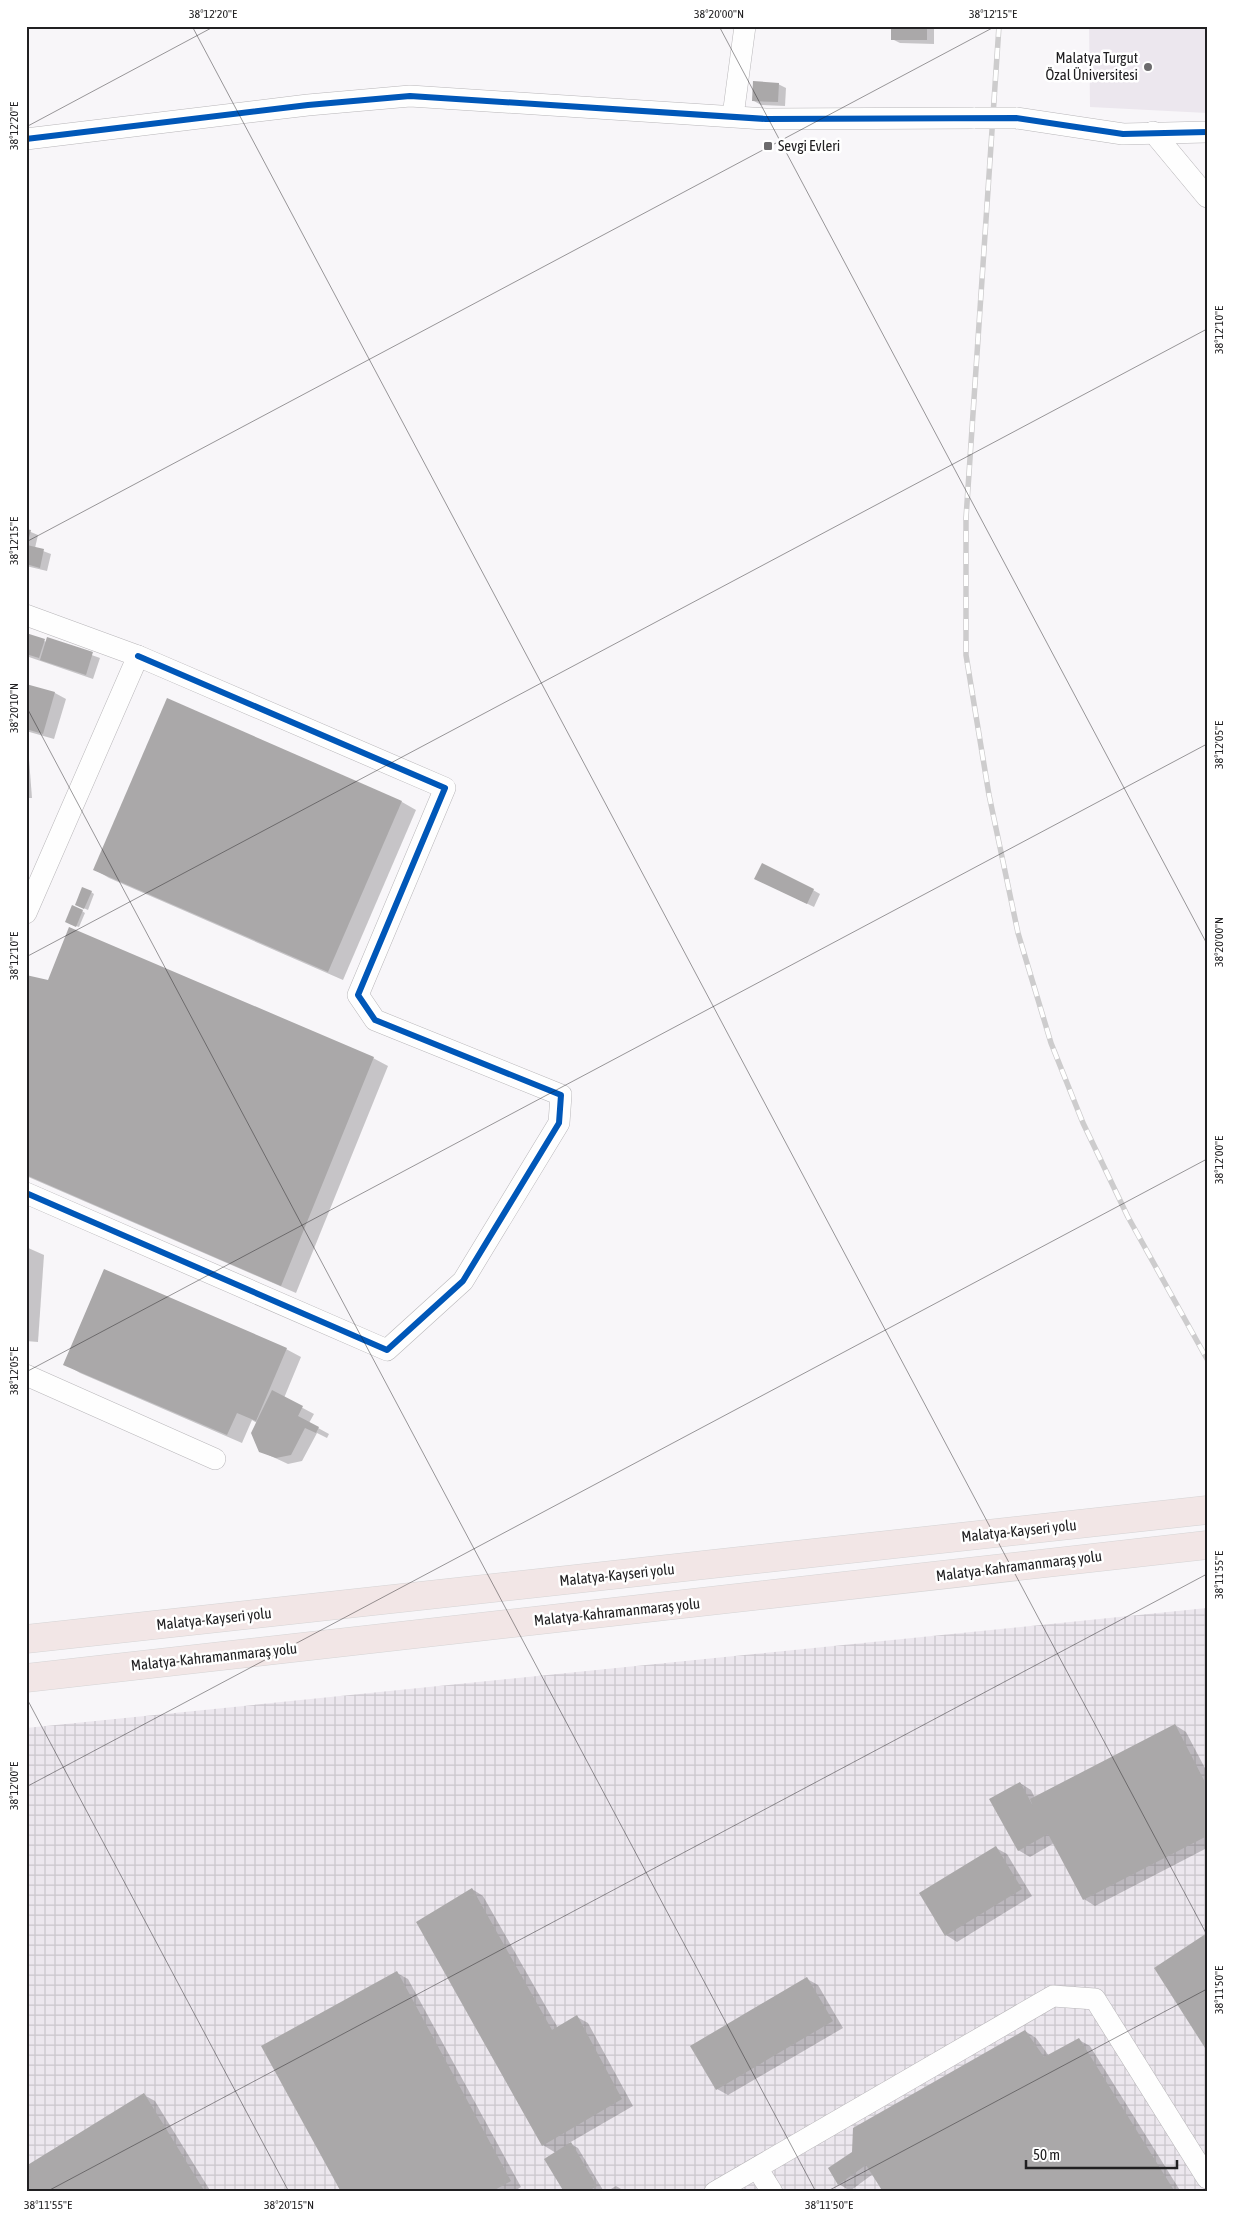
<svg xmlns="http://www.w3.org/2000/svg" width="1233" height="2218" viewBox="0 0 1233 2218" font-family="'Asap Condensed',sans-serif">
	<style>
		.built { fill: #ece7ee }
		.industrial { fill: url(#industrial-grid) }
		.shadow { fill: #0003 }
		.building { fill: #aaa8a9 }
		.lines { fill: none; stroke-linecap: round; stroke-linejoin: round }
		.minor-casing { stroke: #b8b6b9; stroke-width: 22 }
		.trunk-casing { stroke: #d5d4d5; stroke-width: 29 }
		.minor { stroke: #fefefe; stroke-width: 21 }
		.trunk { stroke: #f2e6e6; stroke-width: 28 }
		.rail-casing { stroke: #cdcccd; stroke-width: 5.5 }
		.rail { stroke: #fff; stroke-width: 4; stroke-dasharray: 11; stroke-linecap: butt }
		.minor-bridge-casing { stroke: #b8b6b9; stroke-width: 22; stroke-linecap: butt }
		.minor-bridge { stroke: #fefefe; stroke-width: 21 }
		.cycleway-casing { stroke: #fff; stroke-width: 9 }
		.cycleway { stroke: #0057b8; stroke-width: 6 }
		.ticks { fill: none; stroke: #212022; stroke-width: 1; stroke-opacity: 0.45 }
		.poi-dot { fill: #6c6b6d; stroke: #fff; stroke-width: 2 }
		.labels { text-anchor: middle; stroke-width: 5; stroke-linejoin: round; paint-order: stroke }
		.poi-label { font-size: 15px; fill: #212022; stroke: #fff; text-anchor: end }
		.street-label { font-size: 15px; fill: #212022; stroke: #fff }
		.neatline { fill: none; stroke: #212022; stroke-width: 2 }
		.ticks-label { font-size: 12px; text-anchor: middle; fill: #212022 }
	</style>
	<defs>
		<pattern id="industrial-grid" width="8" height="8" patternUnits="userSpaceOnUse" patternTransform="scale(1.25)"><rect width="8" height="8" fill="#ece7ee"/><path d="M0 4h8M4 0v8" fill="none" stroke="#cac6cc"/></pattern>
	</defs>
	<rect width="100%" height="100%" fill="#f8f6f9"/>
	<path class="built" d="M1089 26H1207V113L1090 107Z"/>
	<path class="industrial" d="M1207 1608V2192H26V1728Z"/>
	<g class="shadow">
		<path d="M892 26H934V44L900 43 892 39Z"/>
		<path d="M778 84 786 88 785 106 761 105 754 101Z"/>
		<path d="M26 530 38 535 35 548 51 554 47 571 26 566Z"/>
		<path d="M26 635 47 642V639L100 658 93 679 26 656Z"/>
		<path d="M26 685 55 693 66 699 54 739 26 731Z"/>
		<path d="M26 745 28 746 32 798H26Z"/>
		<path d="M402 802 416 810 343 980 109 878 94 869Z"/>
		<path d="M763 882 813 890 820 894 814 907Z"/>
		<path d="M91 892 94 894 88 910 79 906Z"/>
		<path d="M82 911 85 913 79 927 70 924Z"/>
		<path d="M26 976 373 1058 388 1066 296 1293 26 1176Z"/>
		<path d="M26 1247 44 1255 38 1342 26 1341Z"/>
		<path d="M286 1349 301 1357 284 1398 314 1414 309 1423 329 1434 327 1438 317 1433 302 1461 288 1464 260 1451 257 1423 252 1420 242 1443 80 1373 65 1364Z"/>
		<path d="M1175 1725 1186 1732 1207 1772V1848L1095 1906 1084 1899 1054 1843 1030 1857 1018 1850 1020 1783 1031 1790 1035 1798Z"/>
		<path d="M996 1848 1007 1854 1032 1896 957 1942 946 1935Z"/>
		<path d="M472 1889 483 1896 558 2028 577 2017 588 2023 633 2106 569 2143 578 2148 603 2190 600 2192H566L556 2153 543 2145Z"/>
		<path d="M397 1973 408 1979 521 2187 513 2192H343Z"/>
		<path d="M807 1979 818 1985 843 2028 728 2095 717 2089Z"/>
		<path d="M1025 2031 1036 2038 1049 2056 1079 2040 1090 2046 1181 2192H884L873 2174 850 2191 839 2184 830 2169Z"/>
		<path d="M144 2095 155 2101 211 2192H26Z"/>
		<path d="M616 2186 626 2192H606Z"/>
	</g>
	<g class="building">
		<rect x="891" y="26" width="36" height="14"/>
		<path d="M753 81 779 83 778 102 752 101Z"/>
		<path d="M26 529 31 530 27 545 44 549 40 568 26 564Z"/>
		<path d="M26 633 45 639 39 658 26 654Z"/>
		<path d="M47 637 93 652 86 675 40 660Z"/>
		<path d="M26 684 55 692 43 734 26 729Z"/>
		<path d="M167 698 402 801 328 972 93 870Z"/>
		<path d="M762 863 814 889 807 904 754 879Z"/>
		<path d="M82 887 92 891 84 909 75 905Z"/>
		<path d="M72 905 83 910 76 927 65 922Z"/>
		<path d="M69 927 374 1057 281 1286 26 1175V975L48 980Z"/>
		<path d="M104 1269 287 1348 256 1421 237 1413 227 1435 63 1365Z"/>
		<path d="M272 1390 303 1406 298 1416 319 1427 316 1433 305 1428 291 1455 276 1458 259 1452 251 1433Z"/>
		<path d="M1175 1724 1207 1786V1836L1083 1900 1048 1834 1018 1851 989 1799 1020 1782 1033 1806 1030 1799Z"/>
		<path d="M996 1846 1022 1889 945 1936 919 1893Z"/>
		<path d="M472 1888 552 2030 577 2015 622 2099 542 2146 416 1922Z"/>
		<path d="M1207 1933V2051L1154 1968Z"/>
		<path d="M397 1971 511 2181 491 2192H341L261 2046Z"/>
		<path d="M807 1977 833 2021 716 2090 690 2046Z"/>
		<path d="M1025 2030 1044 2057 1079 2038 1175 2192H883L866 2165 838 2185 828 2168 852 2152 853 2128Z"/>
		<path d="M144 2093 205 2192H26V2166Z"/>
		<path d="M571 2142 597 2186 587 2192H564L544 2159Z"/>
	</g>
	<g class="lines">
		<defs>
			<g id="minor">
				<path d="M733 116 745 26"/>
				<path d="M1016 118 1123 134 1207 132"/>
				<path d="M1153 132 1207 197"/>
				<path d="M26 139 308 105 410 96 766 119 975 118"/>
				<path d="M26 615 138 656 26 913"/>
				<path d="M26 1193 387 1350 463 1281 559 1123 561 1095 375 1020 358 995 445 788 138 656"/>
				<path d="M26 1375 215 1459"/>
				<path d="M757 2168 772 2192"/>
				<path d="M715 2192 1053 1996 1095 1999 1207 2178"/>
			</g>
			<g id="trunk">
				<path d="M26 1639 1207 1510"/>
				<path d="M26 1678 1207 1545"/>
			</g>
		</defs>
		<use href="#minor" class="minor-casing"/>
		<use href="#trunk" class="trunk-casing"/>
		<use href="#minor" class="minor"/>
		<use href="#trunk" class="trunk"/>
		<defs>
			<path id="rail" d="M999 26 966 518V655L989 795 1018 933 1051 1043 1083 1123 1128 1217 1207 1359"/>
		</defs>
		<use href="#rail" class="rail-casing"/>
		<use href="#rail" class="rail"/>
		<defs>
			<path id="minor-bridge" d="M975 118H1016"/>
		</defs>
		<use href="#minor-bridge" class="minor-bridge-casing"/>
		<use href="#minor-bridge" class="minor-bridge"/>
		<defs>
			<g id="cycleway">
				<path d="M26 139 308 105 410 96 766 119 1016 118 1123 134 1207 132"/>
				<path d="M26 1193 387 1350 463 1281 559 1123 561 1095 375 1020 358 995 445 788 138 656"/>
			</g>
		</defs>
		<use href="#cycleway" class="cycleway-casing"/>
		<use href="#cycleway" class="cycleway"/>
	</g>
	<path class="ticks" d="M192 26 1207 1935M719 26 1207 944M26 127 215 26M26 542 996 26M26 706 816 2192M26 957 1207 329M26 1372 1207 744M26 1697 289 2192M26 1787 1207 1159M46 2192 1207 1574M826 2192 1207 1989"/>
	<g class="poi-dot">
		<circle cx="1148" cy="67" r="5"/>
		<rect x="763" y="141" width="10" height="10" rx="2.5"/>
	</g>
	<g class="labels">
		<g class="poi-label">
			<text x="1138" y="63">Malatya Turgut<tspan x="1138" dy="17">Özal Üniversitesi</tspan></text>
			<text x="778" y="151" text-anchor="start">Sevgi Evleri</text>
		</g>
		<g class="street-label">
			<text transform="translate(1019 1531) rotate(-6)" y="5">Malatya-Kayseri yolu</text>
			<text transform="translate(1019 1566) rotate(-7)" y="5">Malatya-Kahramanmaraş yolu</text>
			<text transform="translate(617 1575) rotate(-6)" y="5">Malatya-Kayseri yolu</text>
			<text transform="translate(617 1612) rotate(-6)" y="5">Malatya-Kahramanmaraş yolu</text>
			<text transform="translate(214 1619) rotate(-6)" y="5">Malatya-Kayseri yolu</text>
			<text transform="translate(214 1657) rotate(-6)" y="5">Malatya-Kahramanmaraş yolu</text>
		</g>
	</g>
	<rect width="1233" height="2218" fill="none" stroke="#ffffff" stroke-width="55"/>
	<path d="M1026 2160v8h151v-8" fill="none" stroke="#212022" stroke-width="2.5"/>
	<text x="1033" y="2160" font-size="15" fill="#212022" stroke="#ffffff" stroke-width="4" paint-order="stroke">50 m</text>
	<rect x="28" y="28" width="1178" height="2162" class="neatline"/>
	<g class="ticks-label">
		<text x="213" y="18">38°12'20"E</text>
		<text x="719" y="18">38°20'00"N</text>
		<text x="993" y="18">38°12'15"E</text>
		<text transform="translate(14 126) rotate(-90)" y="4">38°12'20"E</text>
		<text transform="translate(1219 330) rotate(-90)" y="4">38°12'10"E</text>
		<text transform="translate(14 541) rotate(-90)" y="4">38°12'15"E</text>
		<text transform="translate(14 708) rotate(-90)" y="4">38°20'10"N</text>
		<text transform="translate(1219 745) rotate(-90)" y="4">38°12'05"E</text>
		<text transform="translate(1219 942) rotate(-90)" y="4">38°20'00"N</text>
		<text transform="translate(14 956) rotate(-90)" y="4">38°12'10"E</text>
		<text transform="translate(1219 1160) rotate(-90)" y="4">38°12'00"E</text>
		<text transform="translate(14 1371) rotate(-90)" y="4">38°12'05"E</text>
		<text transform="translate(1219 1575) rotate(-90)" y="4">38°11'55"E</text>
		<text transform="translate(14 1786) rotate(-90)" y="4">38°12'00"E</text>
		<text transform="translate(1219 1990) rotate(-90)" y="4">38°11'50"E</text>
		<text x="48" y="2209">38°11'55"E</text>
		<text x="289" y="2209">38°20'15"N</text>
		<text x="829" y="2209">38°11'50"E</text>
	</g>
</svg>
